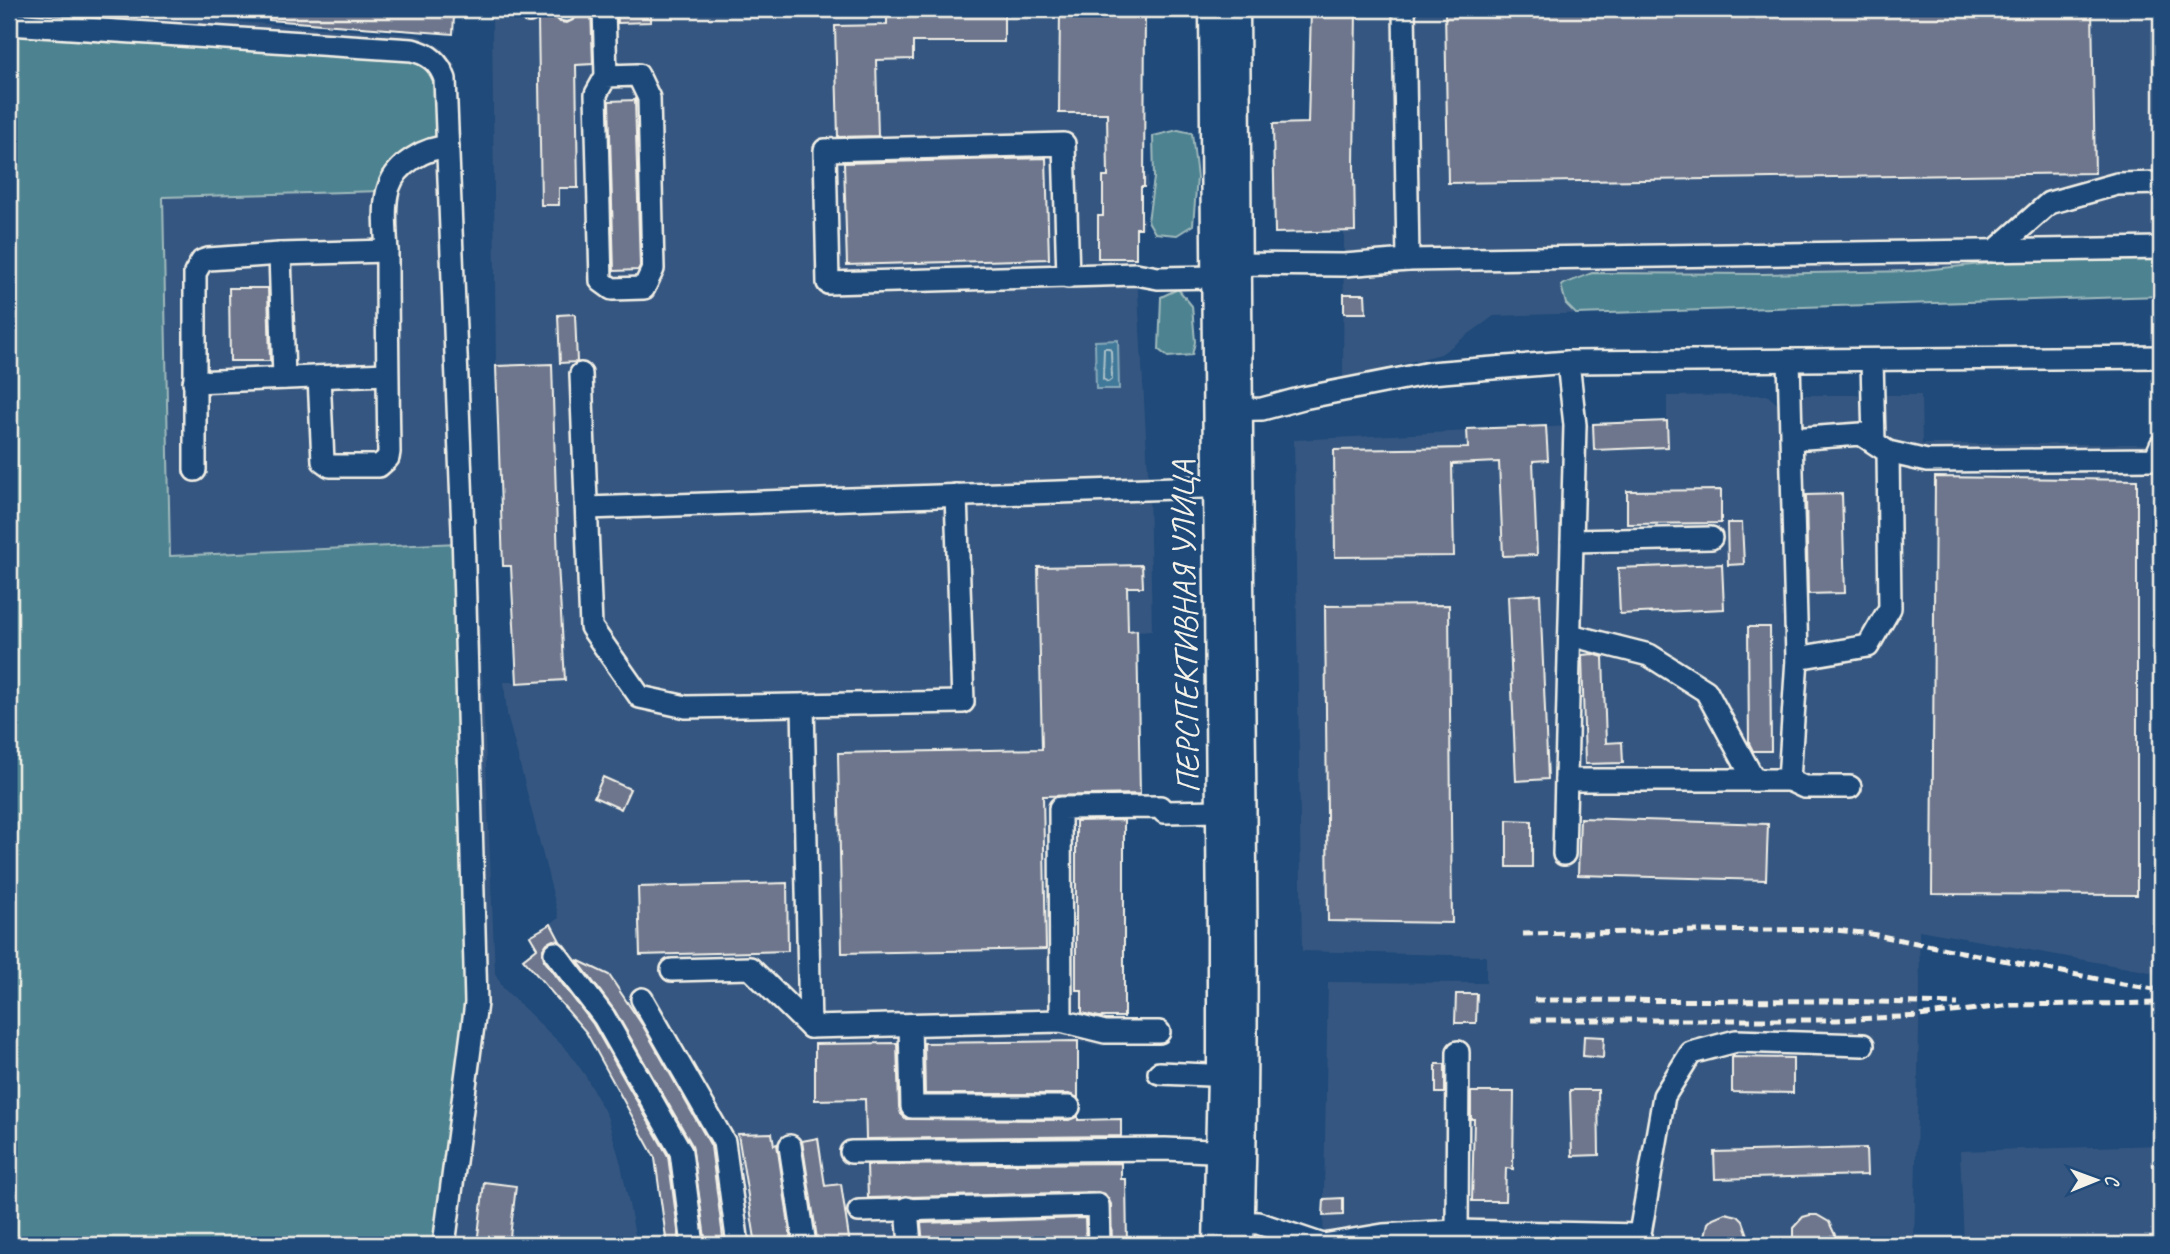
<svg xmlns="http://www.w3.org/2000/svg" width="2170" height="1254" viewBox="0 0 2170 1254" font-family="Caveat,sans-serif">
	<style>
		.built { fill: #365780 }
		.green { fill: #4d8290; stroke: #a0babc; stroke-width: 2 }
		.water { fill: #407899; stroke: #88a8b9; stroke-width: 2 }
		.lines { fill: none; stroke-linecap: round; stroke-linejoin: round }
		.shore { stroke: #acc1c8; stroke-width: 2 }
		.building { fill: #6d768d; stroke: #f4f1e8; stroke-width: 2 }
		.minor-casing { stroke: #f4f1e8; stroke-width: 26 }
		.major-casing { stroke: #f4f1e8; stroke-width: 33 }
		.minor { stroke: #1f4a7a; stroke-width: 21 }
		.major { stroke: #1f4a7a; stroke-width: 28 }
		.rail { stroke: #f4f1e8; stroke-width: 5; stroke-dasharray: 10 5; stroke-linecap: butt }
		.labels { text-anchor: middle; stroke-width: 5; stroke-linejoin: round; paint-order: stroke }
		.street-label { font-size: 33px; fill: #f4f1e8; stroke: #1f4a7a }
	</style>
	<rect width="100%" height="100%" fill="#1f4a7a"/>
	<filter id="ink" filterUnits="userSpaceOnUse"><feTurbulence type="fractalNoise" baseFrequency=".0143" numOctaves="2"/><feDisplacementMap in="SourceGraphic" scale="14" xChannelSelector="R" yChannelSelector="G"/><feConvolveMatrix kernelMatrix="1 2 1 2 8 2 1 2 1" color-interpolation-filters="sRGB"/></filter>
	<g filter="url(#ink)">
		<g class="built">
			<path d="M9 9H57L418 35 442 48 456 66 495 973 503 988 568 1051 585 1075 607 1116 621 1164 637 1245H9Z"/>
			<path d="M113 9H470L454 16 453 34Z"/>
			<path d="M507 9H1145L1144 176H1148V187H1141V217L1144 218V228H1136V258L1149 489 1152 630 1137 631 1124 794V1017H1105V1046L1078 1042V1119H1121V1178L1126 1179 1127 1245H667L655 1158 586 1032 523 959 537 948 530 936 559 918 507 714 504 682H517L511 566H503L496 366 492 19 507 20Z"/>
			<path d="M1311 9H2161V296L1494 316 1441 354 1343 379 1344 232 1275 233 1273 124 1308 123Z"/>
			<path d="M1767 395 1783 409H1801V395H1921L1922 444H2161V974L1919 930 1920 988 1914 1245H1323L1328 982 1486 983V956L1302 951 1294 440 1667 421V396Z"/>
			<path d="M2161 1145V1245H1964L1960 1151Z"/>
		</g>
		<g class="green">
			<path d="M9 28 411 55 434 68 444 136 382 191 163 197 170 556 458 543 472 986 435 1245H9Z"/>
			<path d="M1178 130 1192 133 1197 178 1193 225 1177 235 1155 233 1148 221 1154 178 1153 136Z"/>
			<path d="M2161 260V296L1576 314 1566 304 1561 285 1592 273 1762 274 1913 271 2002 262Z"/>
			<path d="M1178 289 1192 306 1195 342 1192 355 1168 357 1159 350 1161 297Z"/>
		</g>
		<path class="water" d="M1118 340 1119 389H1096L1095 341Z"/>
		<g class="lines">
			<path class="shore" d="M1104 348H1109L1111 351 1112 379 1108 382 1103 379Z"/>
		</g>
		<g class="building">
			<path d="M269 9H351L454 16 453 34 269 20Z"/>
			<path d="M542 9H553L555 17 560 22 567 23 577 17 579 9H591L593 64 576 65 578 188H559V205H541L538 20Z"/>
			<path d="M617 9H651V22L618 23Z"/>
			<path d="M887 9H1004V42H913V59L876 60 878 136 838 137 835 26 887 25Z"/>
			<path d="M1060 9H1145L1144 187H1141V228H1136V258H1098V216H1103V177H1108L1107 113H1059Z"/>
			<path d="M1311 9H1356L1354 165 1355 231 1275 233 1273 124 1308 123Z"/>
			<path d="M1445 9H2092L2095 173 1448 183Z"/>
			<path d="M635 100 640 266 638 270 614 271 609 101Z"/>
			<path d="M1046 158 1049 259 847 265 844 163Z"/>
			<path d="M229 288H268L270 361H230Z"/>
			<path d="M1344 294H1365L1366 313H1344Z"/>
			<path d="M575 314 577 362 560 363 558 315Z"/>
			<path d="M552 364 558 564 565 680 517 683 511 566H503L496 366Z"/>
			<path d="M1667 421 1668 447 1594 450 1593 424Z"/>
			<path d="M1546 426 1548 460 1533 461 1537 555 1503 556 1499 462 1452 464 1454 556 1335 557 1334 450 1468 448 1467 429Z"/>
			<path d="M1935 477 2137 480V895L1932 894Z"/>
			<path d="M1721 490V523L1627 524V491Z"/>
			<path d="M1842 494 1845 593 1808 594 1806 495Z"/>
			<path d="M1727 523H1742L1744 564 1728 565Z"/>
			<path d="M1722 564 1724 609 1620 614 1618 568Z"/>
			<path d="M1142 565 1143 587H1127L1128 631 1137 630 1140 794 1043 796 1046 949 842 953 838 753 1042 749 1038 567Z"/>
			<path d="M1540 594 1548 779 1516 781 1508 596Z"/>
			<path d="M1449 605 1452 923 1328 921 1325 606Z"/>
			<path d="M1748 627H1770L1771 751H1753L1749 743Z"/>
			<path d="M1593 654 1603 657 1606 743 1622 742 1623 763 1585 764 1582 655Z"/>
			<path d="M603 777 630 789 621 809 594 797Z"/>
			<path d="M1580 818 1768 824 1766 880 1578 875Z"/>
			<path d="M1124 820V1017H1099L1082 1013V990H1076V821Z"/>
			<path d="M1507 820 1532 821V867H1507Z"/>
			<path d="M787 883 788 951 640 955 638 887Z"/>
			<path d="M551 924 560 941 553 940 547 943 543 949 544 960 593 1024 668 1156 680 1245H667L655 1158 586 1032 523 959 537 948 530 936Z"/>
			<path d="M577 960 609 975 643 1026 711 1146 724 1245H706L692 1145 615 1011Z"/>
			<path d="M1456 994H1477L1476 1023H1455Z"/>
			<path d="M1584 1036 1604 1037 1603 1058 1583 1056Z"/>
			<path d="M1078 1041V1098L1069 1094H925L924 1043Z"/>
			<path d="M897 1043 899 1107 901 1114 906 1119 1069 1120 1078 1116V1120L1121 1119V1136L866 1139 865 1099 815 1100V1044Z"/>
			<path d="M1732 1057 1793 1058V1093L1732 1092Z"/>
			<rect x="1436" y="1064" width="9" height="29"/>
			<path d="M1570 1090H1598L1599 1155 1572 1156Z"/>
			<path d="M1471 1092H1514L1513 1169 1506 1168 1505 1201H1472L1474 1119H1471Z"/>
			<path d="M772 1133 774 1145 777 1144 792 1245H756L738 1134Z"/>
			<path d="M818 1138 825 1186 841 1184 850 1245H818L802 1141Z"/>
			<path d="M1866 1148 1867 1175 1715 1179 1714 1152Z"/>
			<path d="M1121 1163V1179H1126L1127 1245H1112L1111 1204 1105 1194 1098 1192 868 1198 867 1165Z"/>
			<path d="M484 1182 516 1186 509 1245H477Z"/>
			<path d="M1343 1198V1215L1323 1216 1324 1199Z"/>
			<path d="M1725 1213 1738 1216 1743 1221 1748 1235 1746 1245H1707L1705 1236 1708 1223 1713 1218Z"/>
			<path d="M1810 1215H1817L1829 1222 1835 1235 1834 1245H1793V1228L1803 1217Z"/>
			<path d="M1085 1218 1086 1245H923L921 1223Z"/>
		</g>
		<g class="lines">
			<defs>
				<g id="minor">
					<path d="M529 9V11"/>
					<path d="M566 9V10"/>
					<path d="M604 9 606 76 596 94 601 281 612 289 644 288 653 269 649 98 638 75 606 76"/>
					<path d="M1404 9 1408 260"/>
					<path d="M9 24 412 50C429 54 439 62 445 79L463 530 476 1003 444 1245"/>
					<path d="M1995 251 2049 203 2117 184 2161 183"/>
					<path d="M280 254 284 378"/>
					<path d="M1068 277 1064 144 825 150 828 283 1136 274 1158 278 1216 277 1237 264 1344 265 1408 260 2161 248"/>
					<path d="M1872 360 1874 442"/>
					<path d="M581 374 591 627 640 697 686 707 963 702 956 495"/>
					<path d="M319 377 323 461 330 466H379L388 458 389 452C388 387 387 322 387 257 387 238 382 205 389 187 396 165 425 147 448 147"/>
					<path d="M194 382 387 374"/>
					<path d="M1223 410 1262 409 1303 398 1430 373 1568 362 2161 357"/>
					<path d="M1792 439 1861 434 1888 452 1890 608 1868 646 1797 658"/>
					<path d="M1888 452 1927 461 2155 459 2161 445"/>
					<path d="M195 470V273L202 261 208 259 280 254 387 251"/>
					<path d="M587 508 1233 486"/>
					<path d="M1572 541 1711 538"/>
					<path d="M1570 635 1649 655 1706 691 1754 780"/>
					<path d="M803 705 810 1027"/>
					<path d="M1566 780H1789L1804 787H1850"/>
					<path d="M1789 780 1797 658 1789 360"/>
					<path d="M1564 854 1575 425 1568 362"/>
					<path d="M555 953 604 1017 681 1152 693 1245"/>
					<path d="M672 970 750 968 810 1027 1061 1021 1105 1032H1159"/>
					<path d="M642 999 724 1142 738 1245"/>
					<path d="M1061 1021 1060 808 1160 807 1164 812 1221 811"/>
					<path d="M910 1025 912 1107H1069"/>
					<path d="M1159 1073 1234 1076"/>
					<path d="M790 1146 805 1245"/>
					<path d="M851 1152 1165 1149 1234 1152"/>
					<path d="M907 1208 910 1245"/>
					<path d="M859 1211 1098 1205 1099 1245"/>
					<path d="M1227 1222 1258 1223 1323 1245 1383 1235 1457 1231 1639 1235"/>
					<path d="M1457 1231 1458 1052"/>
					<path d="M1638 1245 1664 1096 1691 1053 1736 1041 1863 1045"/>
				</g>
				<g id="major">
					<path d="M1214 9 1222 937V1075L1218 1245"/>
					<path d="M1235 9C1237 199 1237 390 1239 580 1241 802 1246 1024 1239 1245"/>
				</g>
			</defs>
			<use href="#minor" class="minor-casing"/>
			<use href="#major" class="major-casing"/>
			<use href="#minor" class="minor"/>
			<use href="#major" class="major"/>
			<g class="rail">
				<path d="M1523 934 1827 929 1871 934 2123 984 2161 990"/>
				<path d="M1534 1000 1839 1001 1958 1004"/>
				<path d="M1531 1020H1837L1919 1016 2012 1005 2161 1003"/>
			</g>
		</g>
	</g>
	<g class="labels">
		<g class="street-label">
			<text transform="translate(1184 627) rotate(-91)" y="12">ПЕРСПЕКТИВНАЯ УЛИЦА</text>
		</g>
	</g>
	<rect width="2170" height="1254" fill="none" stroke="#1f4a7a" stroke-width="35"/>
	<rect x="18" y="18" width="2135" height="1219" fill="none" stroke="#f4f1e8" stroke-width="2.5" filter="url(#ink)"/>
	<g transform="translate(2096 1180) rotate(89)" stroke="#1f4a7a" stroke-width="5" paint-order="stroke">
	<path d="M0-5L12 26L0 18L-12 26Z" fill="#f4f1e8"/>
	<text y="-10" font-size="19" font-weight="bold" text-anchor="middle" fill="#f4f1e8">С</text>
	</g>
</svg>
